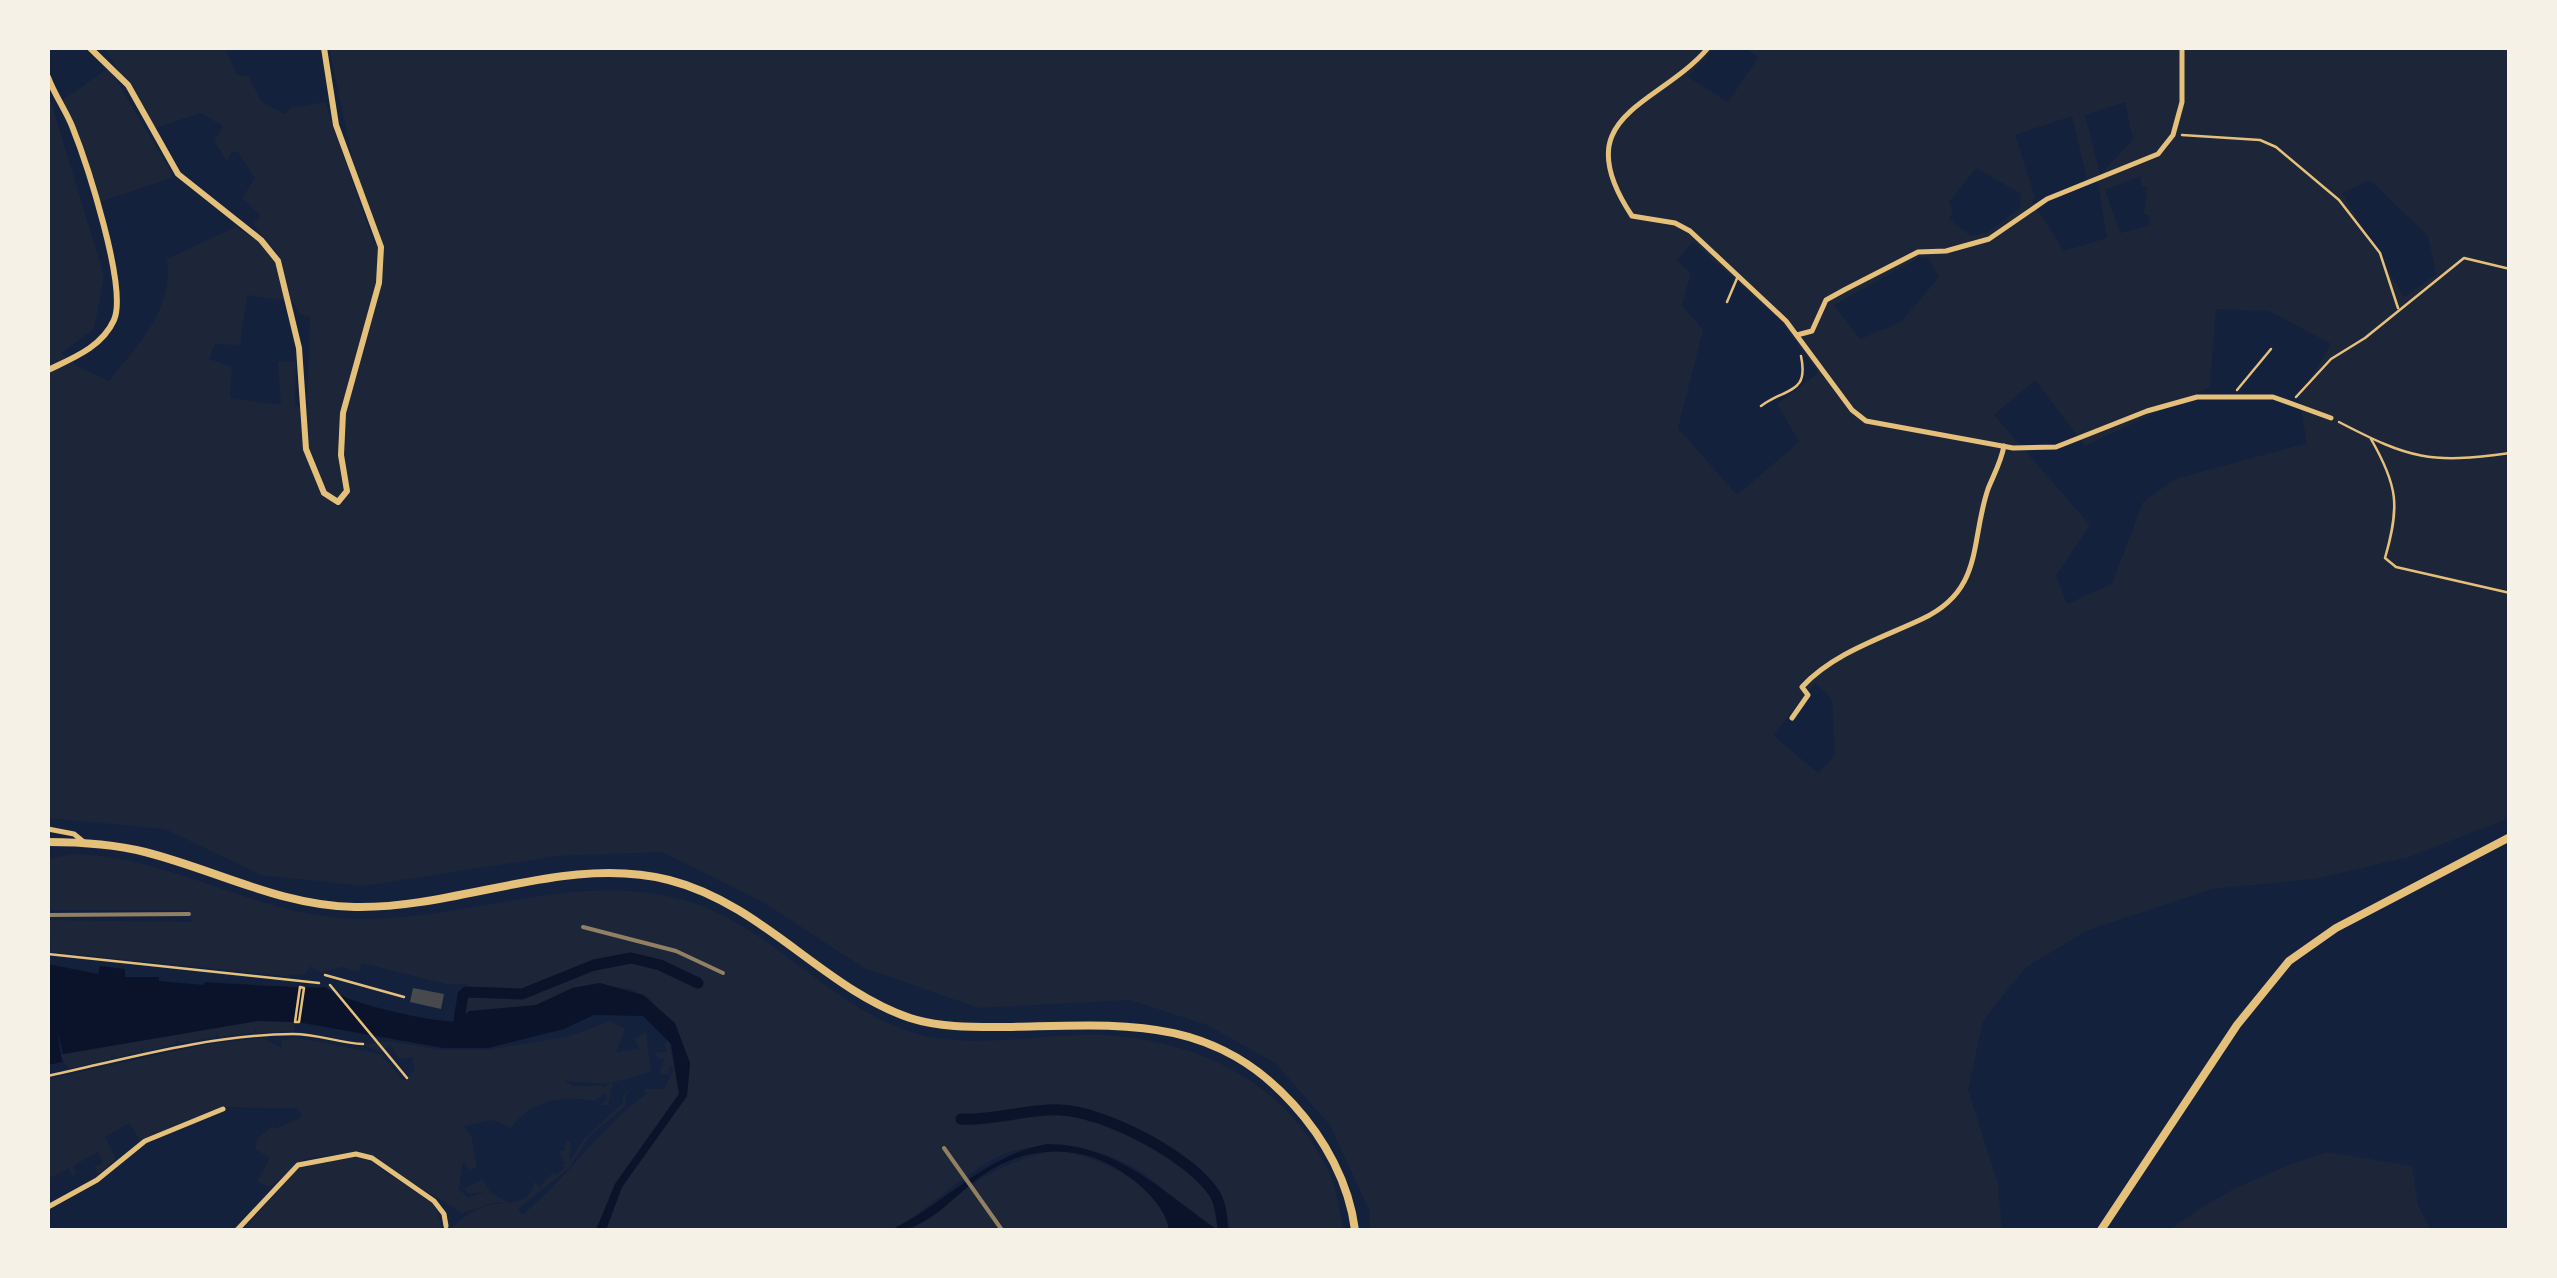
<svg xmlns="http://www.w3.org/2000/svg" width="2557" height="1278" viewBox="0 0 2557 1278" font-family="Arial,sans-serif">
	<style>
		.green { fill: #1d2539; fill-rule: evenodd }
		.water { fill: #0b132b }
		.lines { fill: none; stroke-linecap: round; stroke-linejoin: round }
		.canal { stroke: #0b132b; stroke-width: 11 }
		.building { fill: #48494c }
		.path { stroke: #e5c07b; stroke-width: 2.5 }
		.service { stroke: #e5c07b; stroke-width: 2.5 }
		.minor { stroke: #e5c07b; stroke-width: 5 }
		.tertiary { stroke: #e5c07b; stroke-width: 6 }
		.primary { stroke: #e5c07b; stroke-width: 8 }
		.rail { stroke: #918062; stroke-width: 4 }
	</style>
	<rect width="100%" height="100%" fill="#14213d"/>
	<g class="green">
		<path d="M105 48H225L237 75 248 76 262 102 285 114 291 108 325 102 374 244 381 241 357 180 329 48H1714L1688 77 1728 102 1758 58 1746 48H2509V818L2409 857 2315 879 2212 889 2088 930 2025 968 1983 1021 1968 1090 1998 1184 2002 1230H1370L1369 1210 1330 1125 1275 1063 1207 1025 1130 1000 979 1008 864 968 763 902 662 852 556 856 363 886 261 875 165 829 48 818V92L104 276 94 329 61 353 77 366 109 381C139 343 174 309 167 259L236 227 278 254 253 224 261 216 242 198 255 178 238 152H232L227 161 214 141 223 126 200 113 153 129ZM2125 102 2133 139 2100 175 2085 115ZM2072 116 2087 179 2098 182 2107 238 2064 251 2032 201 2035 197 2015 135ZM1976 168 2021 194 2020 208 1988 232 1971 236 1949 219 1953 212 1949 202ZM2141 176V187L2147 186 2144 214 2150 216 2149 226 2120 233 2105 190ZM2370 180 2428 236 2436 274 2404 297 2342 193ZM1693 242 1782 322 1818 373 1777 404 1799 442 1737 495 1678 428 1703 330 1682 305 1691 273 1677 261ZM1920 257 1928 258 1939 277 1901 322 1860 339 1834 305ZM247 295 293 302 300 314 310 318 307 409 295 406 296 361 278 362 281 405 230 398 232 367 209 359 215 344 240 345ZM2216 309 2269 311 2331 344 2299 397 2307 443 2175 479 2143 502 2112 584 2067 604 2056 576 2090 525 1994 415 2035 380 2085 446 2210 387ZM1815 683 1832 699 1835 756 1818 773 1773 735Z"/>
		<path d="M109 68 174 177 100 202 61 101Z"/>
		<path d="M73 854C173 856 257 917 358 919 465 921 573 871 680 899 772 923 830 1011 921 1035 980 1049 1043 1033 1102 1035 1197 1040 1287 1082 1329 1172 1337 1190 1339 1212 1344 1230 1314 1230 1248 1237 1222 1230 1196 1223 1175 1199 1155 1182 1120 1153 1071 1141 1026 1148 975 1156 936 1208 891 1230H606L622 1187 687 1096 690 1063 651 999 631 989 591 984 536 1005 465 1013V995L521 998 562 979 629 962 670 973 696 986 699 979 663 961 632 954 593 961 515 992 466 988 467 984H446L362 963 359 972 343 967 320 972 311 966 305 974 285 976 51 952 48 920 192 922 189 910H48V859Z"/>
		<path d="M258 1021 295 1022 294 1031 257 1033 255 1028 254 1033 219 1037 217 1032 216 1037 179 1043 177 1038 176 1044 143 1052 141 1047V1052L114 1058 112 1053 111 1059 68 1069 60 1055Z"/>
		<path d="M610 1021 625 1029 616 1052 640 1049 634 1039 646 1032 651 1072 607 1084 565 1081 572 1086H604L601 1089 613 1082 608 1105H600L607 1100 606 1093 594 1101C562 1095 530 1100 511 1128L493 1120 464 1126 472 1138 477 1167 470 1170 463 1162 459 1189 468 1198 484 1192 469 1194 464 1189 483 1179 490 1192 511 1204 497 1202 462 1213 360 1151 304 1159 270 1187 257 1182 270 1158 255 1149 257 1139 272 1126 276 1129 303 1116 296 1108 222 1107 140 1140 129 1123 105 1137 116 1159 98 1174 94 1167 103 1163 98 1152 73 1166 77 1174 72 1176 69 1168 48 1179V1079L208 1044 264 1038 281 1048V1041L293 1037 380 1054 404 1081 415 1069 412 1057 399 1059 390 1045 381 1052 363 1045 389 1041 440 1050H488L570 1036Z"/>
		<path d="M669 1040 679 1094 615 1184 596 1230H448C459 1222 465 1215 478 1209 501 1197 527 1213 535 1181L539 1188 553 1172 557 1175 565 1167 557 1165H565L559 1151H564L567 1140 571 1143 569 1162 584 1139 623 1103V1094L636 1085 625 1095 626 1105 590 1136 569 1168 518 1209 522 1215C569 1177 596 1131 646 1094L644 1089H664L674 1069 669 1065V1074H659L665 1057 659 1059 655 1053 667 1052 664 1044Z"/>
		<path d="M1059 1150C1100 1159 1163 1182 1169 1230H912C964 1192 993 1161 1059 1150Z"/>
		<path d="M2328 1152 2412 1166 2418 1205 2431 1230H2170C2219 1192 2269 1171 2328 1152Z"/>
		<path d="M362 1156 435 1205 443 1230H242L301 1166Z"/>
	</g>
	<g class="water">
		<path d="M48 964 98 974 100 966 125 969V977H159V981L204 985 205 982C219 983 318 989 325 987 352 1006 435 1022 459 1022L469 1011 536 1005 572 988 600 983 643 995 675 1023 690 1063 687 1096 622 1187 606 1230H596L615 1184 679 1094 671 1044 643 1016 594 1015 564 1029 488 1048H443L297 1022 258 1021 63 1054 57 1029 62 1062 48 1065Z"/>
		<path d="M1047 1144C1118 1144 1164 1193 1218 1230H1169C1166 1209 1146 1189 1129 1177 1084 1142 1025 1144 980 1177 951 1198 928 1231 891 1230 947 1203 983 1156 1047 1144Z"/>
	</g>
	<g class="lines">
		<g class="canal">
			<path d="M466 992 522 994 594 965 631 958 660 965 698 983"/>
			<path d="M457 1033 463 995"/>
			<path d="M961 1119C995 1121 1028 1108 1061 1110 1105 1112 1190 1156 1214 1193 1221 1203 1222 1219 1223 1230"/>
		</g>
	</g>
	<path class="building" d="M413 988 444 994 441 1009 410 1002Z"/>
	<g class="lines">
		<g class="path">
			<path d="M2182 135 2260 140 2276 147 2339 200 2380 253 2398 308"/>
			<path d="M2237 390 2271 349"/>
			<path d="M2296 397 2331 359 2365 338 2464 258 2510 269"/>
			<path d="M1761 406C1787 387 1809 394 1801 356"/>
			<path d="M2339 422C2410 459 2430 464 2510 453"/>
			<path d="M2371 439C2398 486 2400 506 2385 558L2396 567 2510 593"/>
			<path d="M48 954 319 983"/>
			<path d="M325 975 404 997"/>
			<path d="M330 985 407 1078"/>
			<path d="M300 987 304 988 299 1022H295Z"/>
			<path d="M48 1076C129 1058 210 1035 293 1034 317 1034 340 1043 363 1044"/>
		</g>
		<path class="service" d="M1727 302 1738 276"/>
		<g class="minor">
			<path d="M1708 48C1658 107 1564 114 1632 216L1675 223 1690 231 1786 321 1852 410 1866 421 2013 448 2056 447 2147 411 2197 397H2273L2331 418"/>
			<path d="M1797 335 1812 331 1826 300 1846 289 1918 252 1946 251 1989 239 2047 199 2158 154 2173 135 2182 102V48"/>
			<path d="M1792 718 1808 695 1802 687C1833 653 1882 638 1922 619 1984 590 1970 542 1988 489 1994 474 2001 462 2004 446"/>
			<path d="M48 829 74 834 85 843"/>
			<path d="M48 1207 97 1180 145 1141 223 1109"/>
			<path d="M237 1230 298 1165 356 1154 372 1158 434 1201 444 1214 446 1226"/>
		</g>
		<g class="tertiary">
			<path d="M90 48 128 85 178 174 261 240 278 261 299 348 306 449 324 493 338 502 347 491 341 455 343 413 379 283 381 247 336 125 324 48"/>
			<path d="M48 77C54 94 65 109 72 126 86 161 128 288 114 320 102 347 73 358 48 370"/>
		</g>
		<g class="primary">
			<path d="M48 842C80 842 113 844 145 852 216 870 281 906 355 907 459 909 566 854 669 880 763 904 824 989 910 1018 941 1028 976 1027 1007 1027 1118 1025 1211 1013 1293 1104 1325 1139 1349 1183 1355 1230"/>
			<path d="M2101 1230 2237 1025 2289 961 2336 928 2510 837"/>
		</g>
		<g class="rail">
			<path d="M48 915 189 914"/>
			<path d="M583 927 676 951 723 973"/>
			<path d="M944 1148 1002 1230"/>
		</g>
	</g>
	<rect width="2557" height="1278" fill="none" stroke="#f6f1e7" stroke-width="100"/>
</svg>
